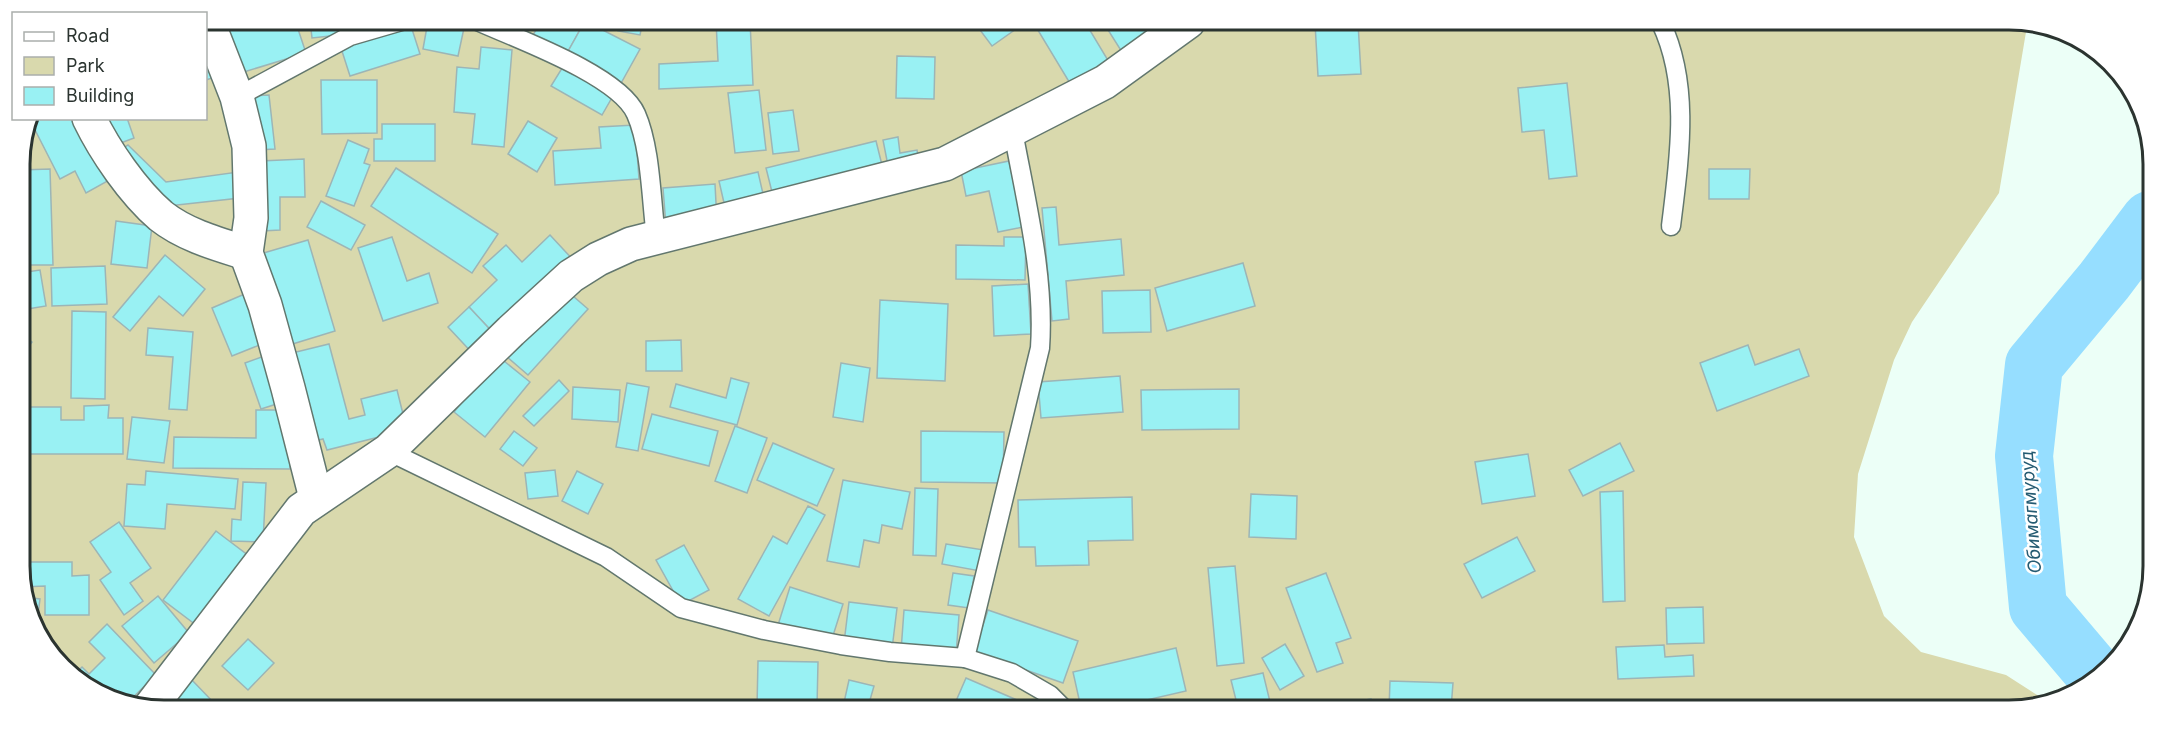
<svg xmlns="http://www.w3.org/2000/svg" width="2173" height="730" viewBox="0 0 2173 730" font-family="Inter,sans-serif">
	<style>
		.green { fill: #d9d9ad; fill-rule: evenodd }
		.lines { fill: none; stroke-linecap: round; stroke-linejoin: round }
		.river { stroke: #96deff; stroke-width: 58 }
		.building { fill: #99f1f3; stroke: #9cb5b6; stroke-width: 1.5 }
		.lane-casing { stroke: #62776e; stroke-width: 21 }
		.street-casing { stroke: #62776e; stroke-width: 36 }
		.lane { stroke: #fff; stroke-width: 18 }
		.street { stroke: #fff; stroke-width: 33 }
		.labels { text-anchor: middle; stroke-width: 5; stroke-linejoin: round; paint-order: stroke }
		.water-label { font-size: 18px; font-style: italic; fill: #245b72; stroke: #fff }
		.rim { fill: none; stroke: #2b3430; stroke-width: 3 }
	</style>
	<rect width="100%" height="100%" fill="#ecfff7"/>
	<path class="green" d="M206 20 2024 24 2026 32 1999 193 1912 322 1894 360 1858 474 1854 537 1884 616 1921 652 2006 675 2045 700 2018 710 126 705 56 662 22 594 20 155 29 119 206 118ZM626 257 459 382 563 288Z"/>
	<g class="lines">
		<path class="river" d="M2099 679 2038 607 2024 456 2034 365 2104 281 2150 220"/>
	</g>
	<g class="building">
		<path d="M246 20H295L306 53 234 75 220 28Z"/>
		<path d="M310 20H347L348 34 312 38Z"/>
		<path d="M428 21 464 28 458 56 423 49Z"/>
		<path d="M541 21H571L582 26 566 55 532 37Z"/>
		<path d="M585 21 640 49 620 85 566 55Z"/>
		<path d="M620 21H643L640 35 618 31Z"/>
		<path d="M716 21H750L753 85 659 89V64L718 61Z"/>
		<path d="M974 22H1021L1023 24 992 46Z"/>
		<path d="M1033 22H1085L1112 67 1074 90Z"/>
		<path d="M1103 22H1155L1163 36 1127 60Z"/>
		<path d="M1315 23H1358L1361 74 1318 76Z"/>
		<path d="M411 26 420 54 350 76 341 48Z"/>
		<path d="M481 47 512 50 504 147 472 144 475 114 454 112 457 67 479 69Z"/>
		<path d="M206 48 215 77 206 80Z"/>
		<path d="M897 56 935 57 934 99 896 98Z"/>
		<path d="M564 65 614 94 602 115 551 86Z"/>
		<path d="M321 80H377V133L322 134Z"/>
		<path d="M1567 83 1577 176 1549 179 1544 130 1522 132 1518 88Z"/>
		<path d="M759 90 766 150 735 153 728 93Z"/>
		<path d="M269 95 275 149 256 150 251 96Z"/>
		<path d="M793 110 799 151 773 154 768 113Z"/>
		<path d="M29 118H82L113 178 86 193 75 171 60 179Z"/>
		<path d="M108 118H127L134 138 110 147 101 121Z"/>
		<path d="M528 121 557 138 537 172 508 154Z"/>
		<path d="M382 124H435V161H374V139H382Z"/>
		<path d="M635 125 639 179 555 185 553 151 601 148 599 127Z"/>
		<path d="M898 137 900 153 917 150 921 170 890 176 883 140Z"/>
		<path d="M348 140 369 149 364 163 370 165 354 206 326 196Z"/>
		<path d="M876 141 885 177 775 204 766 168Z"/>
		<path d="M128 145 166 182 238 172 240 198 159 207 115 154Z"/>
		<path d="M304 159 305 197H280V230L262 231 260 161Z"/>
		<path d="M1009 161 1023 227 998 232 989 191 966 196 961 171Z"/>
		<path d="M396 168 498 234 472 273 371 206Z"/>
		<path d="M50 169 53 265H26L25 233H20V170Z"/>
		<path d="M1709 169H1750L1749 199H1709Z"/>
		<path d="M758 172 766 207 727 216 719 181Z"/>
		<path d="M715 184 717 222 666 226 663 188Z"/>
		<path d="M321 201 365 225 351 250 307 227Z"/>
		<path d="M1056 207 1059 245 1121 239 1124 275 1066 281 1069 319 1052 321 1042 208Z"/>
		<path d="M116 221 152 226 147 268 111 264Z"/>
		<path d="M550 235 576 263 498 338 469 307 497 280 483 266 506 245 522 262Z"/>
		<path d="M392 237 407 281 429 273 438 303 383 321 358 248Z"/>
		<path d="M1004 237H1026L1025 280 956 279V245L1004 246Z"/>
		<path d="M308 240 335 331 286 346 260 254Z"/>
		<path d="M165 255 205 289 183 316 159 296 130 331 113 317Z"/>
		<path d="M1243 263 1255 306 1167 331 1155 288Z"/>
		<path d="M105 266 107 304 52 306 51 268Z"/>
		<path d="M40 270 46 306 21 310 20 273Z"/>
		<path d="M1028 284 1031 334 994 336 992 286Z"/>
		<path d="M566 290 588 309 528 375 506 356Z"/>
		<path d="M1150 290 1151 332 1103 333 1102 291Z"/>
		<path d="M247 293 267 342 232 356 212 308Z"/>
		<path d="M880 300 948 304 945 381 877 378Z"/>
		<path d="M469 307 498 338 476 357 448 327Z"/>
		<path d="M72 311 106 312 105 399 71 398Z"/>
		<path d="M148 328 193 332 187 410 169 409 173 357 146 355Z"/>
		<path d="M21 333 32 342 21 356Z"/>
		<path d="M681 340 682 371H646V341Z"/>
		<path d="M329 344 349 419 365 415 361 399 397 390 407 430 327 450 323 439 315 441 292 353Z"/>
		<path d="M1748 345 1755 365 1799 349 1809 376 1717 411 1700 363Z"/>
		<path d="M270 354 286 401 261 409 245 363Z"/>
		<path d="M499 357 530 382 485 437 454 412Z"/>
		<path d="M841 363 870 368 863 422 833 417Z"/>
		<path d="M1120 376 1123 412 1041 418 1038 382Z"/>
		<path d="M731 378 749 383 737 425 670 407 676 384 726 398Z"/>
		<path d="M559 380 569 391 534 426 523 416Z"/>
		<path d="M627 383 649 387 638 451 616 447Z"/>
		<path d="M573 387 620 390 618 422 572 419Z"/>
		<path d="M1239 389V429L1142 430 1141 390Z"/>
		<path d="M109 405 108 418H123V454H26V407H61V420H84V406Z"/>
		<path d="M256 410H291L290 469 173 468 174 437 256 438Z"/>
		<path d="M652 414 718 431 709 466 642 449Z"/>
		<path d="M132 417 170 421 164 463 127 459Z"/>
		<path d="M735 426 767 438 747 493 715 481Z"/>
		<path d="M514 431 537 448 523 466 500 449Z"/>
		<path d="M921 431 1004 432 1003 483 921 482Z"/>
		<path d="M773 443 834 469 817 506 757 480Z"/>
		<path d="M1620 443 1634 471 1583 496 1569 470Z"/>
		<path d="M1528 454 1535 496 1482 504 1475 462Z"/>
		<path d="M555 470 558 496 528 499 525 473Z"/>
		<path d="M146 471 238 479 235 509 167 504 165 529 124 526 127 484 145 485Z"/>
		<path d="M577 471 603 484 588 514 562 501Z"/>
		<path d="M843 480 910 492 902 529 882 525 879 543 864 540 859 567 827 561Z"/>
		<path d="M243 482 266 483 263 542 231 541 232 519 241 520Z"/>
		<path d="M915 488 938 489 936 556 913 555Z"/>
		<path d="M1623 491 1625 601 1603 602 1600 492Z"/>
		<path d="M1251 494 1297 496 1296 539 1249 537Z"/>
		<path d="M1132 497 1133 540 1088 541 1089 565 1036 566 1035 547H1019L1018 500Z"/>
		<path d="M808 506 825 515 769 616 738 599 773 536 787 544Z"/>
		<path d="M119 522 151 568 130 583 143 601 124 615 100 580 111 572 90 542Z"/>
		<path d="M216 531 249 556 196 625 163 600Z"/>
		<path d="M1517 537 1535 571 1482 598 1464 564Z"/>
		<path d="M946 544 984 550 980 571 942 564Z"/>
		<path d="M684 545 709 590 681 605 656 560Z"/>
		<path d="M22 562H72V576L89 575V615H45V586L22 587Z"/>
		<path d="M1235 566 1244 663 1217 666 1208 568Z"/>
		<path d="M953 573 974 576 969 608 948 605Z"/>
		<path d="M1326 573 1351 638 1336 643 1343 663 1317 672 1286 588Z"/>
		<path d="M790 587 843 604 831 642 778 625Z"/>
		<path d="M158 596 189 633 154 663 122 626Z"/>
		<path d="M24 597 40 599 37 623Z"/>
		<path d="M849 602 897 608 892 649 844 643Z"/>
		<path d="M1703 607 1704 643 1667 644 1666 608Z"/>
		<path d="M904 610 959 615 956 655 901 651Z"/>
		<path d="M988 610 1078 641 1063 683 974 652Z"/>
		<path d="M107 624 156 675 125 705 75 674 82 667 89 674 105 658 89 642Z"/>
		<path d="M248 639 274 663 248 690 222 666Z"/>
		<path d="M1285 644 1304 676 1280 690 1262 658Z"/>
		<path d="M1664 645 1665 657 1693 655 1694 676 1618 679 1616 647Z"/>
		<path d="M1176 648 1186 691 1112 708H1081L1073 672Z"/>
		<path d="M758 661 818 662 817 707H757Z"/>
		<path d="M1263 673 1271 706 1238 708 1231 680Z"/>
		<path d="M190 678 215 704 213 706H161Z"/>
		<path d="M966 678 1017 700 1014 708H999L986 702 983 708H953Z"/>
		<path d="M849 680 874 686 868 707H843Z"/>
		<path d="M1390 681 1453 683 1451 709H1389Z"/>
		<path d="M1371 699 1373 709 1325 708Z"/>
	</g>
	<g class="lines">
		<defs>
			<g id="lane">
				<path d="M475 20C515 38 619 75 636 114 651 148 651 200 656 237"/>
				<path d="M1661 23C1691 86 1679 160 1671 226"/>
				<path d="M237 97 350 36 405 20"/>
				<path d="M388 451 606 557 681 608 764 630 841 645 890 652 965 658 1012 673 1050 695 1063 708"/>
				<path d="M965 658 1040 348C1045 276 1026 202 1013 131"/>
			</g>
			<g id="street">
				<path d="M207 20 237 97 249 146 251 218 246 253 265 305 288 388 316 498"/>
				<path d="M89 118C105 151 133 192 161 216 185 235 217 244 246 253"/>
				<path d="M151 706 301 510 388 451 511 331 571 276 598 259 631 244 945 164 1105 82 1188 22"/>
			</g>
		</defs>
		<use href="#lane" class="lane-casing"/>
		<use href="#street" class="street-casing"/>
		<use href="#lane" class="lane"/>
		<use href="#street" class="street"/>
	</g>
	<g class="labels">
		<g class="water-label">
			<text transform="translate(2031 512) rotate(-94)" y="6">Обимагмуруд</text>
		</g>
	</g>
	<path d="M0 0H2173V730H0ZM164 30H2009A134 134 0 0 1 2143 164V566A134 134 0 0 1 2009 700H164A134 134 0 0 1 30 566V164A134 134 0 0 1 164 30Z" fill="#fff" fill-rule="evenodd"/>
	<path class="rim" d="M164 30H2009A134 134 0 0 1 2143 164V566A134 134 0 0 1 2009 700H164A134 134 0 0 1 30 566V164A134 134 0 0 1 164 30Z"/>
	<rect x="12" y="12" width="195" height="108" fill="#ffffff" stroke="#aaaeac" stroke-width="1.5"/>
	<rect x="24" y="32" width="30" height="9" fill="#ffffff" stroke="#aaaeac" stroke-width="1.5"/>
	<text x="66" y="42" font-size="18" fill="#2b3430">Road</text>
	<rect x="24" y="57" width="30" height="18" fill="#d9d9ad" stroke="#aaaeac" stroke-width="1.5"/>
	<text x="66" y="72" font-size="18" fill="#2b3430">Park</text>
	<rect x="24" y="87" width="30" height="18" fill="#99f1f3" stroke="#aaaeac" stroke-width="1.5"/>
	<text x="66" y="102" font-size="18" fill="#2b3430">Building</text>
</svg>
